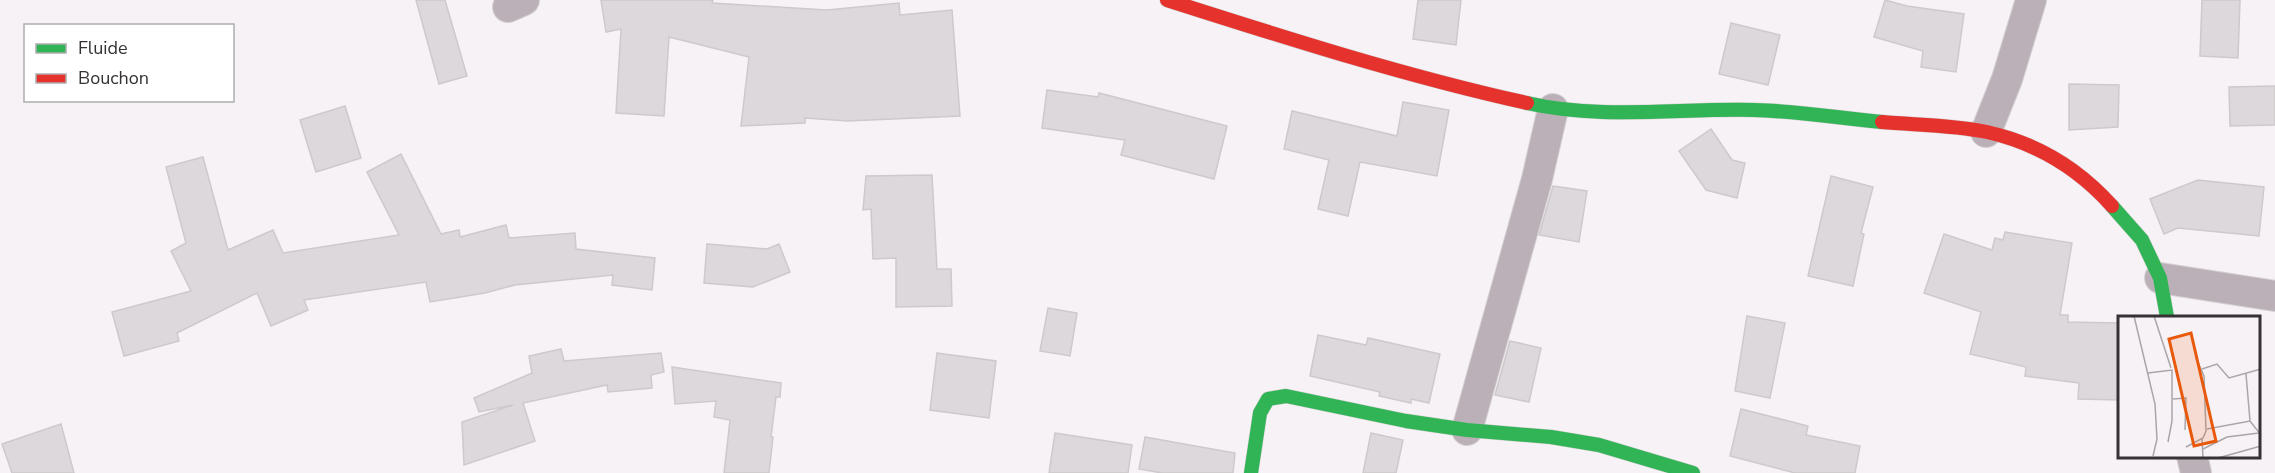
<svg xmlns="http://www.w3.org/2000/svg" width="2275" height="473" viewBox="0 0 2275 473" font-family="'Nunito Sans',sans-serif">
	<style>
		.building { fill: #ddd8db; stroke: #cdc9cc; stroke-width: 1.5 }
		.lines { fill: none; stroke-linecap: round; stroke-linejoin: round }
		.street-casing { stroke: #d3d0d2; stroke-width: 32 }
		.fast-casing { stroke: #d3d0d2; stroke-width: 15 }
		.jam-casing { stroke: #d3d0d2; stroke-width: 15 }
		.street { stroke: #bbb0b7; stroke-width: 30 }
		.fast { stroke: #30b455; stroke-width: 14 }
		.jam { stroke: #e5322d; stroke-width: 14 }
		.inset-road { fill: none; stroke: #a9a5a8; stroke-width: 1.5 }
		.view { fill: #e8590c; fill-opacity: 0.15; stroke: #e8590c; stroke-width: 3 }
		.inset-edge { fill: none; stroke: #353134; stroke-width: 3 }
	</style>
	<rect width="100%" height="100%" fill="#f7f2f5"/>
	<g class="building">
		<path d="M416 0H445L467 76 439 84Z"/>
		<path d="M601 0H713L712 3 827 10 899 3 900 15 952 10 960 116 848 121 805 118V123L741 126 749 57 669 37 664 116 616 113 621 29 606 32Z"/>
		<path d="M1418 0H1461L1456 45 1413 39Z"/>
		<path d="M1885 0 1907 6 1964 14 1956 72 1921 67 1923 51 1874 37Z"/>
		<path d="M2202 0H2240L2238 58 2200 56Z"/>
		<path d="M1731 23 1780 35 1768 85 1719 74Z"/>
		<path d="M2069 84 2119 85 2118 127 2069 130Z"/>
		<path d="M2275 86V125L2230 126 2229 87Z"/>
		<path d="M1047 90 1098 97 1099 93 1227 126 1214 179 1121 155 1125 140 1042 128Z"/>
		<path d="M1403 102 1449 110 1437 176 1360 162 1348 216 1318 209 1329 160 1284 149 1292 111 1397 136Z"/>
		<path d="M345 106 361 158 316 172 300 120Z"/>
		<path d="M1711 129 1732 160 1745 163 1737 198 1706 190 1679 151Z"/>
		<path d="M401 154 441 234 459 230 460 237 506 225 509 238 575 233 576 249 655 258 652 290 612 285 613 275 515 285 485 293 430 302 426 282 304 300 308 310 271 326 257 293 177 333 179 341 124 356 112 312 191 291 171 251 186 243 166 167 203 157 228 250 273 230 283 253 399 235 367 172Z"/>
		<path d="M932 175 937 269H951L952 306 896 307V258L873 259 871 209 863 210 866 176Z"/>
		<path d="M1831 176 1873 187 1861 233 1864 234 1853 286 1808 276Z"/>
		<path d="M2198 180 2264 187 2259 236 2178 228 2164 234 2150 199Z"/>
		<path d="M1553 186 1587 191 1579 242 1539 235Z"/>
		<path d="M2005 232 2072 243 2060 315H2068V322L2119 323V400L2078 399 2079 383 2025 376 2026 367 1970 354 1981 312 1924 293 1944 234 1992 250 1995 238 2003 240Z"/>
		<path d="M707 244 767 249 779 244 790 272 753 287 704 283Z"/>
		<path d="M1048 308 1077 313 1070 356 1040 351Z"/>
		<path d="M1747 316 1785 323 1770 398 1735 391Z"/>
		<path d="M1318 335 1366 345 1368 338 1440 354 1429 403 1411 399V403L1379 396 1380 392 1310 376Z"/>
		<path d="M1510 341 1541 348 1529 402 1495 395Z"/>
		<path d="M561 349 564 361 661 353 664 372 651 375 652 388 608 392 607 385 523 403 535 441 464 465 462 422 513 405 479 412 474 398 532 373 529 356Z"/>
		<path d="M937 353 996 361 989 418 930 410Z"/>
		<path d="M672 367 781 383 780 397H776L771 437H773L769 473H724L730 420 714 417 716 401 675 404Z"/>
		<path d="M1741 409 1808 426 1806 435 1860 446 1855 473H1795L1730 456Z"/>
		<path d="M61 424 74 473H12L2 444Z"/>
		<path d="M1055 433 1132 445 1128 473H1049Z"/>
		<path d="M1371 433 1403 440 1396 473H1363Z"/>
		<path d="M1145 437 1235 453 1233 473H1162L1139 469Z"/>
	</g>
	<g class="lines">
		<defs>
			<g id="street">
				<path d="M508 7 524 0"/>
				<path d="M1986 132 2007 79 2031 0"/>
				<path d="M2160 278 2275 296"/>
				<path d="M1467 430 1537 179 1553 109"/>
				<path d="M2192 456 2196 473"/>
			</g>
			<g id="fast">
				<path d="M1527 103C1601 120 1679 108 1754 110 1797 111 1840 118 1882 122"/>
				<path d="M2112 206 2142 240 2160 278 2167 317"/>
				<path d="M1251 473 1260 413 1268 399 1286 396 1406 421 1467 430 1551 437 1599 445 1693 473"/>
			</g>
			<g id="jam">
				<path d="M1167 0C1286 38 1405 76 1527 103"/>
				<path d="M1882 122C1916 125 1954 125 1987 132 2036 143 2079 169 2112 206"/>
			</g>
		</defs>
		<use href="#street" class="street-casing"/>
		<use href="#fast" class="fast-casing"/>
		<use href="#jam" class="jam-casing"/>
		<use href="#street" class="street"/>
		<use href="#fast" class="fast"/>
		<use href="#jam" class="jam"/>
	</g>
	<g transform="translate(2118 316)">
		<rect width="142" height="142" fill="#f7f2f5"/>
		<path class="inset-road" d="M16 0 37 88 39 123 35 140M36 0 53 52M84 53 99 48 111 62 143 53M30 57 54 54V105L50 126M128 58 132 105M55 83 68 82 67 114M89 113 132 105 143 119M84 123 85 142M68 131 85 122 88 115 86 60 78 42M85 133 109 121 141 117M100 142 143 130"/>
		<path class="view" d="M73 17 98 125 76 130 51 23Z"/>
		<rect width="142" height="142" class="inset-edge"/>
	</g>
	<rect x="24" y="24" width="210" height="78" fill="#ffffff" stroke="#aeadae" stroke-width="1.5"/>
	<rect x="36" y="44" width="30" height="9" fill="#30b455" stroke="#aeadae" stroke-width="1.5"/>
	<text x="78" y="54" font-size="18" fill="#353134">Fluide</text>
	<rect x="36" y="74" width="30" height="9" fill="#e5322d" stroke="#aeadae" stroke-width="1.5"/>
	<text x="78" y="84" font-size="18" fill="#353134">Bouchon</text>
</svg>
